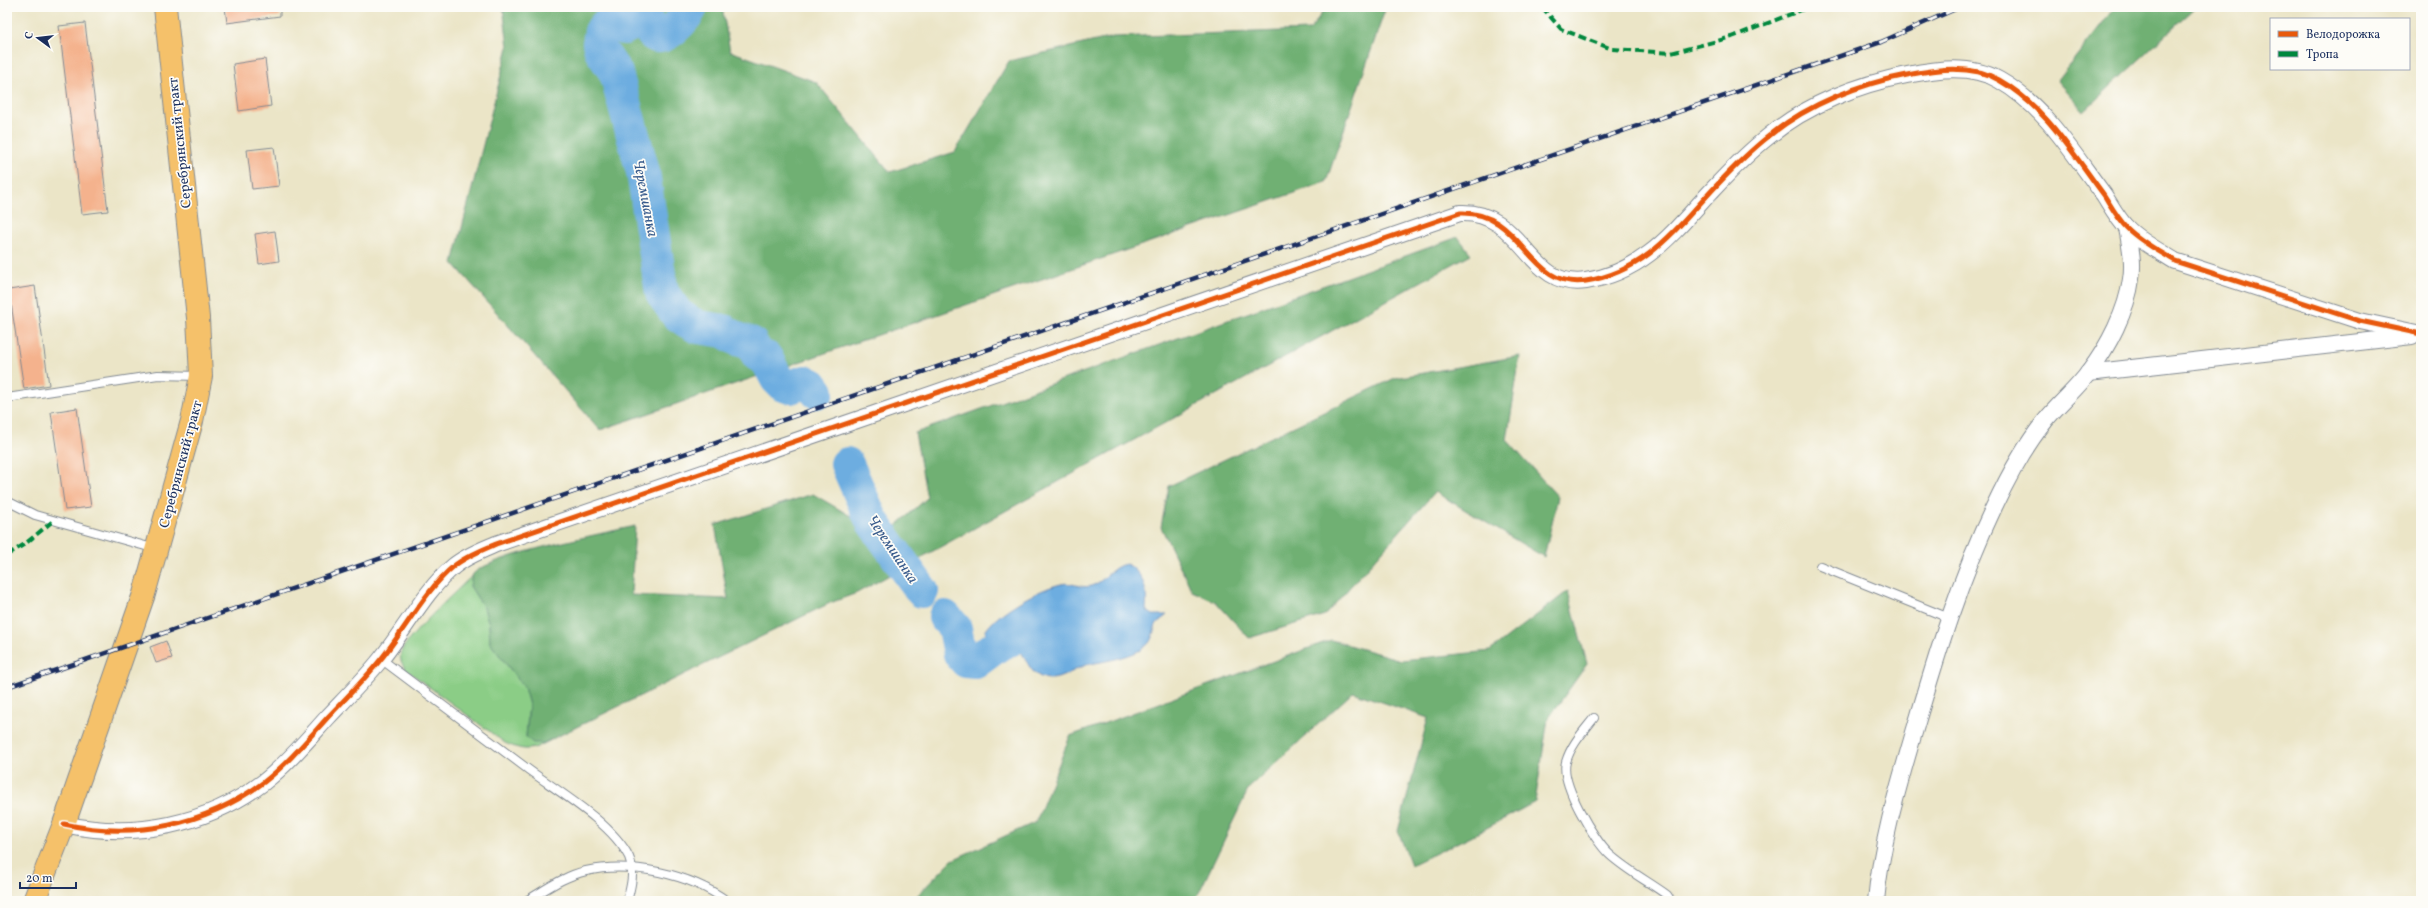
<svg xmlns="http://www.w3.org/2000/svg" width="2428" height="908" viewBox="0 0 2428 908" font-family="Vollkorn,serif">
	<style>
		.green { fill: #8bcd86; stroke: #537e72 }
		.forest { fill: #70b073; stroke: #467068 }
		.water { fill: #6dade0; stroke: #446e9f }
		.lines { fill: none; stroke-linecap: round; stroke-linejoin: round }
		.river { stroke: #6dade0; stroke-width: 34 }
		.building { fill: #f4b28d }
		.service-casing { stroke: #838a92; stroke-width: 10 }
		.minor-casing { stroke: #838a92; stroke-width: 18 }
		.primary-casing { stroke: #838a92; stroke-width: 24 }
		.service { stroke: #fff; stroke-width: 8 }
		.minor { stroke: #fff; stroke-width: 16 }
		.primary { stroke: #f5c16b; stroke-width: 22 }
		.rail-casing { stroke: #1b2f5e; stroke-width: 4.5 }
		.rail { stroke: #fdfcf7; stroke-width: 3; stroke-dasharray: 9; stroke-linecap: butt }
		.quiet { stroke: #00873e; stroke-width: 4; stroke-dasharray: 8 4; stroke-linecap: butt }
		.cycleway-casing { stroke: #fdfcf7; stroke-width: 8 }
		.cycleway { stroke: #e8590c; stroke-width: 5 }
		.labels { text-anchor: middle; stroke-width: 3.5; stroke-linejoin: round; paint-order: stroke }
		.street-label { font-size: 14px; fill: #1b2f5e; stroke: #fdfcf7 }
		.water-label { font-size: 15px; font-style: italic; fill: #385b8c; stroke: #fdfcf7 }
	</style>
	<rect width="100%" height="100%" fill="#fdfcf7"/>
	<filter id="ink" filterUnits="userSpaceOnUse"><feTurbulence type="fractalNoise" baseFrequency=".025" numOctaves="2"/><feDisplacementMap in="SourceGraphic" scale="8" xChannelSelector="R" yChannelSelector="G"/><feConvolveMatrix kernelMatrix="1 2 1 2 8 2 1 2 1" color-interpolation-filters="sRGB"/></filter>
	<filter id="wash" filterUnits="userSpaceOnUse"><feTurbulence type="fractalNoise" baseFrequency=".012" numOctaves="4" result="noise"/><feDisplacementMap in="SourceGraphic" scale="16" xChannelSelector="R" yChannelSelector="G"/><feGaussianBlur stdDeviation="0.9" result="paint"/><feColorMatrix in="noise" values="0 0 0 0 0 0 0 0 0 0 0 0 0 0 0 0 0 1.4 0 .05"/><feComposite in="paint" operator="in"/></filter>
	<g filter="url(#wash)">
		<rect width="100%" height="100%" fill="#ebe5c7"/>
		<path class="green" d="M473 575 470 586 484 608 489 624 490 643 524 687 529 705 526 737 544 743 551 740C531 751 526 752 505 743L405 669C402 663 399 659 401 652 404 640 460 587 473 575Z"/>
		<g class="forest">
			<path d="M503 7H722L730 51 816 82 890 172 955 152 1009 61 1113 37 1310 30 1326 7H1386L1326 182 600 430 453 263 508 47Z"/>
			<path d="M2115 7H2196L2084 111 2057 81Z"/>
			<path d="M1458 237 1471 254 857 593 830 603 544 743H533L526 737 529 705 524 687 490 643 489 624 484 608 470 586C471 583 471 577 473 574 490 555 605 533 635 526L631 595 728 599 715 525 813 494 885 536 927 498 915 433Z"/>
			<path d="M1520 356 1507 440 1558 497 1544 557 1435 492 1325 615 1249 638 1216 602 1192 591 1161 527 1169 486 1395 378Z"/>
			<path d="M1568 591 1587 664 1548 719 1535 802 1470 837 1411 865 1398 831 1428 718 1353 692 1249 788 1195 901H912L952 860 1036 822 1070 736 1331 640 1401 660 1490 651Z"/>
		</g>
		<path class="water" d="M1126 564C1144 572 1148 592 1146 610L1153 615H1167C1164 618 1160 620 1157 623 1153 630 1153 640 1147 645 1135 657 1105 661 1090 664 1075 667 1060 683 1044 678 1029 674 1028 660 1019 649H1001L985 632C996 612 1039 589 1061 584 1071 581 1080 589 1091 586 1105 582 1111 566 1126 564Z"/>
		<g class="lines">
			<g class="river">
				<path d="M691 7C688 16 664 44 653 34 650 32 648 24 646 20L634 18 628 26 624 28 614 24 605 26 601 31 599 43 601 51 616 73 643 172 662 293 677 314 687 321 698 327 724 331 737 339 751 343 758 355 766 358 777 379 783 385 790 387 805 382 812 385 817 392"/>
				<path d="M847 464 872 521 922 591"/>
				<path d="M945 617 955 628 960 654 966 661 975 662 998 645 1018 636"/>
			</g>
		</g>
		<g id="blocks">
			<g class="building">
				<path d="M225 7H280V16L227 23Z"/>
				<path d="M85 23 108 211 82 214 59 26Z"/>
				<path d="M265 59 271 106 239 111 233 64Z"/>
				<path d="M274 147 279 186 252 189 247 150Z"/>
				<path d="M275 231 279 261 259 264 255 234Z"/>
				<path d="M35 286 49 385 24 389 9 290Z"/>
				<path d="M77 408 91 507 65 510 51 412Z"/>
				<path d="M166 641 172 658 156 663 150 647Z"/>
			</g>
		</g>
	</g>
	<g filter="url(#ink)">
		<use href="#blocks" fill-opacity="0" stroke="#838a92" stroke-width="1"/>
		<g class="lines">
			<defs>
				<g id="service">
					<path d="M7 398 158 375 200 376"/>
					<path d="M7 501 35 515 156 549"/>
					<path d="M1820 566 1949 618"/>
					<path d="M381 659C431 696 480 733 529 770 559 792 612 823 629 857 635 871 631 887 627 901"/>
					<path d="M1594 718C1583 732 1571 745 1566 762 1560 783 1594 840 1609 854 1625 869 1649 882 1667 895L1671 901"/>
					<path d="M526 901C545 890 564 876 586 871 631 861 690 874 727 901"/>
				</g>
				<g id="minor">
					<path d="M2088 373 2412 336"/>
					<path d="M64 824C134 840 207 825 264 782 288 763 308 739 328 717 346 698 365 679 381 659 404 631 426 589 454 566 466 556 482 550 496 544L1460 213C1524 210 1527 290 1586 281 1648 271 1677 227 1717 185 1733 168 1750 151 1769 136 1808 104 1859 84 1907 75 1937 69 1971 64 1999 80 2045 106 2073 154 2104 195 2111 206 2118 219 2127 228 2141 242 2159 251 2175 261L2360 321 2421 334"/>
					<path d="M1876 901C1881 843 1899 784 1915 729 1937 654 1960 578 1994 507 2008 477 2024 447 2045 421 2058 404 2076 390 2089 372 2108 347 2127 311 2131 279 2134 262 2130 245 2127 228"/>
				</g>
				<path id="primary" d="M34 901 64 824 144 594 192 421 201 376 198 318 165 7"/>
			</defs>
			<use href="#service" class="service-casing"/>
			<use href="#minor" class="minor-casing"/>
			<use href="#primary" class="primary-casing"/>
			<use href="#service" class="service"/>
			<use href="#minor" class="minor"/>
			<use href="#primary" class="primary"/>
			<defs>
				<path id="rail" d="M7 687 1881 42 1960 7"/>
			</defs>
			<use href="#rail" class="rail-casing"/>
			<use href="#rail" class="rail"/>
			<g class="quiet">
				<path d="M1542 7 1561 29 1612 49 1671 53 1732 37 1809 7"/>
				<path d="M7 555 25 544 54 520"/>
			</g>
			<defs>
				<path id="cycleway" d="M64 824C134 840 207 825 264 782 288 763 308 739 328 717 346 698 365 679 381 659 404 631 426 589 454 566 466 556 482 550 496 544L1460 213C1524 210 1527 290 1586 281 1648 271 1677 227 1717 185 1733 168 1750 151 1769 136 1808 104 1859 84 1907 75 1937 69 1971 64 1999 80 2045 106 2073 154 2104 195 2111 206 2118 219 2127 228 2141 242 2159 251 2175 261L2360 321 2421 334"/>
			</defs>
			<use href="#cycleway" class="cycleway-casing"/>
			<use href="#cycleway" class="cycleway"/>
		</g>
	</g>
	<g class="labels">
		<g class="street-label">
			<text transform="translate(179 143) rotate(-96)" y="5">Серебрянский тракт</text>
			<text transform="translate(180 464) rotate(-75)" y="5">Серебрянский тракт</text>
		</g>
		<g class="water-label">
			<text transform="translate(646 198) rotate(79)" y="5">Черемшанка</text>
			<text transform="translate(893 549) rotate(56)" y="5">Черемшанка</text>
		</g>
	</g>
	<rect width="2428" height="908" fill="none" stroke="#fdfcf7" stroke-width="24"/>
	<rect x="2270" y="18" width="140" height="52" fill="#fdfcf7" stroke="#a3aaba"/>
	<rect x="2278" y="31" width="20" height="6" fill="#e8590c" stroke="#a3aaba"/>
	<text x="2306" y="38" font-size="12" fill="#1b2f5e">Велодорожка</text>
	<rect x="2278" y="51" width="20" height="6" fill="#00873e" stroke="#a3aaba"/>
	<text x="2306" y="58" font-size="12" fill="#1b2f5e">Тропа</text>
	<g transform="translate(38 38) rotate(285)" stroke="#fdfcf7" stroke-width="3" paint-order="stroke">
	<path d="M0-3L7 15L0 10L-7 15Z" fill="#1b2f5e"/>
	<text y="-6" font-size="11" font-weight="bold" text-anchor="middle" fill="#1b2f5e">С</text>
	</g>
	<path d="M20 882v6h56v-6" fill="none" stroke="#1b2f5e" stroke-width="2"/>
	<text x="26" y="882" font-size="12" fill="#1b2f5e" stroke="#fdfcf7" stroke-width="3" paint-order="stroke">20 m</text>
</svg>
